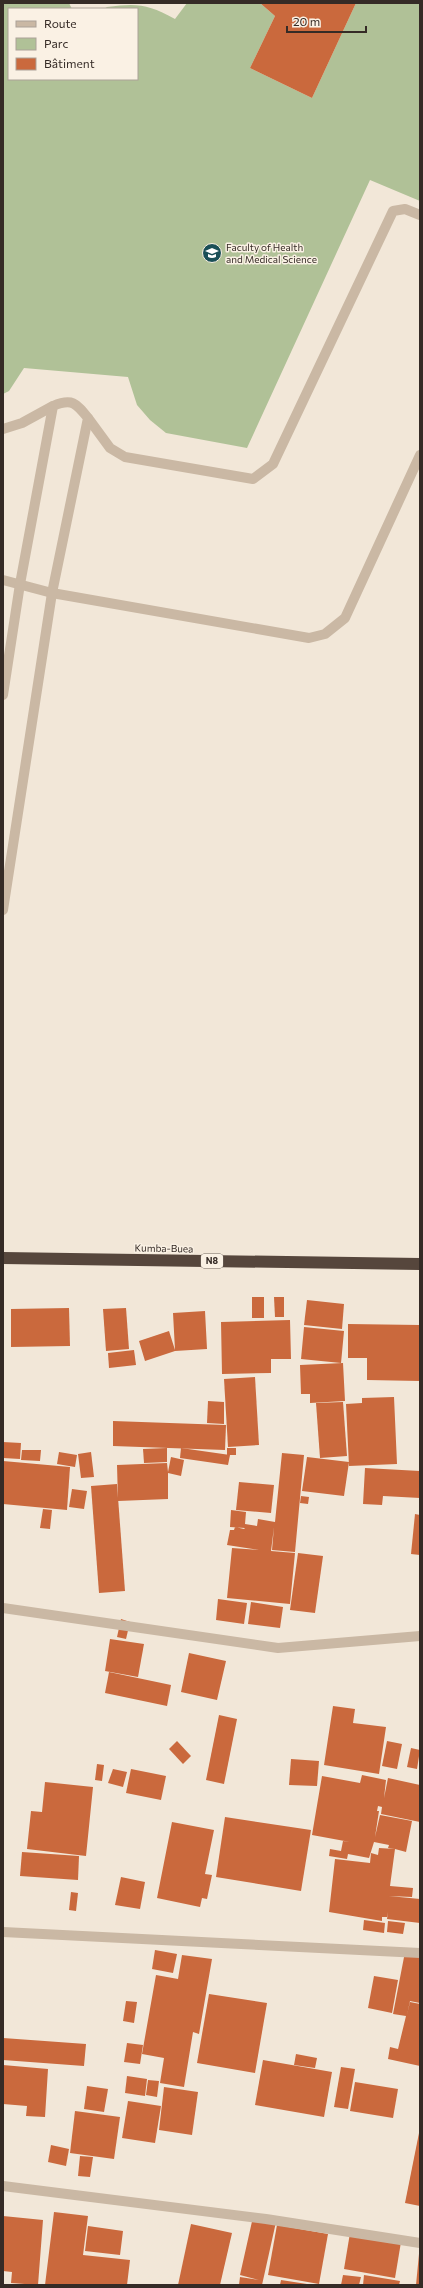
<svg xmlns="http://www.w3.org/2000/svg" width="423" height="2288" viewBox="0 0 423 2288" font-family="Commissioner,sans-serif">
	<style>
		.green { fill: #b0c197 }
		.building { fill: #ca693d }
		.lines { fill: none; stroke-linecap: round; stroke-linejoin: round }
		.lane { stroke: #cab8a4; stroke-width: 10 }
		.street { stroke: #cab8a4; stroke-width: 10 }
		.highway { stroke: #56463c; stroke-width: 12 }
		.labels { text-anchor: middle; stroke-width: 3; stroke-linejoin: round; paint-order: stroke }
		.shield { fill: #faf1e4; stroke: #70665f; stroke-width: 1 }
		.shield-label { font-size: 9px; font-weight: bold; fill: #352b26 }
		.poi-label { font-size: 10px; fill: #352b26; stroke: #faf1e4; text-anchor: start }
		.street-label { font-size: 10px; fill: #352b26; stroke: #faf1e4 }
	</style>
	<rect width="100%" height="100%" fill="#f2e7d8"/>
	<path class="green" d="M3 3H69L72 9H9V79H137V9H104L107 7C137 3 148 4 175 19L187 3H260L275 16 250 68 312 98 356 3H420V201L370 180 247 448 166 433 150 420 137 405 128 377 24 368 9 391 3 394Z"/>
	<g class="building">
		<path d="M260 3H356L312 98 250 68 275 16Z"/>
		<rect x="252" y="1297" width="12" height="21"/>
		<path d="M274 1297H284V1317H275Z"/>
		<path d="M307 1300 344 1304 342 1329 304 1325Z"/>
		<path d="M69 1308 70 1346 11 1347V1309Z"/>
		<path d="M126 1308 129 1349 106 1351 103 1309Z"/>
		<path d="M205 1311 207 1349 175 1351 145 1361 139 1341 169 1331 175 1350 173 1313Z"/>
		<path d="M290 1320 291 1359H271V1373L222 1374 221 1322Z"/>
		<path d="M348 1324 420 1325V1381L367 1380V1358H348Z"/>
		<path d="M304 1327 344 1331 341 1363 301 1359Z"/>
		<path d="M134 1350 136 1365 109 1368 108 1353Z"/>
		<path d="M343 1363 345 1401 310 1403V1394H301L300 1365Z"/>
		<path d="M255 1377 259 1445 228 1447 224 1379Z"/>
		<path d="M394 1397 397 1464 349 1466 346 1404 362 1403V1398Z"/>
		<path d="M208 1401 224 1402V1424L207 1423Z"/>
		<path d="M343 1402 347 1456 320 1458 316 1403Z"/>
		<path d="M113 1421 226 1425 225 1450 113 1446Z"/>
		<path d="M3 1442 21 1443 20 1459 3 1458Z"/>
		<path d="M167 1448V1462L144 1463 143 1449Z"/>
		<path d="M181 1448 230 1455 228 1465 180 1458Z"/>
		<rect x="227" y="1448" width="9" height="7"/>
		<path d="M22 1450H41L40 1461 21 1460Z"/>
		<path d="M59 1452 77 1455 75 1467 57 1464Z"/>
		<path d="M91 1452 94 1477 81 1478 78 1454Z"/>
		<path d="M282 1453 304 1455 295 1552 272 1550 274 1527 271 1551 295 1553 290 1604 227 1598 232 1548 259 1550 227 1545 230 1530H234L235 1527 244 1529 245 1528 230 1527 231 1510 246 1512 245 1524 257 1526 258 1519 275 1522Z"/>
		<path d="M171 1457 184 1460 181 1476 168 1473V1499L118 1501 117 1465 167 1463 168 1472Z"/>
		<path d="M307 1457 349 1462 344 1496 302 1491Z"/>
		<path d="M3 1461 70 1467 67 1510 3 1504Z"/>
		<path d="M365 1468 420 1471V1498L383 1496 382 1505 363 1504Z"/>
		<path d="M239 1482 274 1485 271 1513 236 1510Z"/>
		<path d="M117 1484 125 1591 99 1593 91 1486Z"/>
		<path d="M72 1489 87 1491 84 1509 69 1507Z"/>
		<path d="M301 1496 309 1497 308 1504 300 1503Z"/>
		<path d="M43 1509 52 1510 50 1529 40 1528Z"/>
		<path d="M415 1514 420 1515V1555L411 1554Z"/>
		<path d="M298 1553 323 1556 315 1613 290 1610Z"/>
		<path d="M218 1599 247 1603 244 1624 216 1620Z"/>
		<path d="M251 1602 283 1607 280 1628 248 1624Z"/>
		<path d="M121 1619 130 1622 126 1639 117 1637Z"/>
		<path d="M110 1639 144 1644 138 1677 105 1671Z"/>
		<path d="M189 1653 226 1661 217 1700 181 1692Z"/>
		<path d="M109 1672 171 1685 167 1706 105 1693Z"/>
		<path d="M333 1706 355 1709 353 1723 386 1727 379 1774 324 1765Z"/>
		<path d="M219 1715 237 1719 224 1784 206 1780Z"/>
		<path d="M177 1741 191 1756 183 1764 169 1749Z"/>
		<path d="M387 1741 402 1744 397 1769 382 1766Z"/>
		<path d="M411 1748 420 1750 417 1769 407 1767Z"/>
		<path d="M291 1759 319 1761 317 1786 289 1785Z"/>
		<path d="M97 1764 104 1765 102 1781 95 1780Z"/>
		<path d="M113 1769 127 1772 123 1787 108 1783Z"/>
		<path d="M131 1769 166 1776 161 1800 126 1793Z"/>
		<path d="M362 1775 386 1780 384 1798 388 1778 420 1785V1822L381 1814 382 1807 378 1806 377 1811H379L375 1837 380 1815 412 1821 406 1852 395 1849 390 1886 413 1888 412 1897 389 1896 420 1899V1923L387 1919 388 1912 387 1917H382V1921L329 1912 335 1859 370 1863 371 1853 378 1855 379 1848 395 1849 388 1848 389 1845 374 1842 369 1858 348 1854 347 1859 329 1856 330 1849 341 1851 343 1841 350 1842 312 1835 322 1776 360 1783Z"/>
		<path d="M45 1782 93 1787 86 1856 27 1849 31 1811 42 1812Z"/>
		<path d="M225 1817 311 1830 301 1891 216 1877Z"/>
		<path d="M172 1822 214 1830 205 1874 212 1875 207 1899 202 1898 200 1907 157 1898Z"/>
		<path d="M22 1852 79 1856 78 1880 20 1876Z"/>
		<path d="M121 1877 145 1882 140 1909 115 1905Z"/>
		<path d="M71 1892 78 1893 76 1911 69 1910Z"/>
		<path d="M364 1920 385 1923 384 1933 363 1930Z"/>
		<path d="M388 1921 405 1923 403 1934 387 1932Z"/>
		<path d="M155 1950 177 1954 173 1973 152 1969Z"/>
		<path d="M405 1952 420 1955V2003L410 2001 407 2015 410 2002 420 2004V2066L388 2059 390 2047 398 2049 406 2016 393 2014Z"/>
		<path d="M182 1955 212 1959 199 2034 193 2032 184 2087 160 2083 164 2058 142 2054 156 1975 178 1979Z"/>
		<path d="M374 1976 398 1980 392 2013 368 2008Z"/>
		<path d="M209 1994 267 2003 255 2073 197 2063Z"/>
		<path d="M126 2001 137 2002 134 2023 123 2021Z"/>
		<path d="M3 2038 86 2044 84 2066 3 2060Z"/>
		<path d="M127 2043 143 2045 140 2064 124 2062Z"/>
		<path d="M296 2054 317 2058 315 2068 294 2065Z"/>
		<path d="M263 2060 332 2072 324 2117 255 2105Z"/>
		<path d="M3 2065 48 2069 45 2117 26 2116 27 2106 3 2104Z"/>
		<path d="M341 2067 355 2069 348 2109 334 2107Z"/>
		<path d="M127 2076 147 2079 145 2096 125 2093Z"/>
		<path d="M148 2080 159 2081 157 2097 146 2095Z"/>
		<path d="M355 2082 398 2089 393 2118 350 2111Z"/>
		<path d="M87 2086 108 2089 104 2112 84 2109Z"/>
		<path d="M164 2087 198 2092 192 2135 159 2130Z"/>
		<path d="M128 2101 161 2106 155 2143 122 2138Z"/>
		<path d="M75 2111 120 2117 114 2159 70 2153Z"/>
		<path d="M420 2128V2206L405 2203Z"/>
		<path d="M51 2145 69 2149 66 2166 48 2162Z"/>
		<path d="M80 2156 93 2157 90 2177 78 2176Z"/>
		<path d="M54 2212 88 2216 83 2255 130 2260 127 2285H45Z"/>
		<path d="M3 2216 43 2220 38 2285 11 2283 12 2272 3 2271Z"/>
		<path d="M253 2217 276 2222 262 2285H239L240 2277 259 2280 240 2275Z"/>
		<path d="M191 2224 232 2233 220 2285H178Z"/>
		<path d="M277 2225 328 2234 319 2284 268 2275Z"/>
		<path d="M88 2226 123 2231 120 2255 85 2251Z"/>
		<path d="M350 2233 401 2242 395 2278 344 2269Z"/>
		<path d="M419 2254 420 2285H416Z"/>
		<path d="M343 2275 361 2277 359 2285H341Z"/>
		<path d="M364 2275 400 2281 399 2285H363Z"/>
		<path d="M281 2280 307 2284V2285H280Z"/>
	</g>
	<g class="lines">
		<g class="lane">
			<path d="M88 418 110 448 125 457 253 479 273 464 393 211 405 209 420 215"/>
			<path d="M3 429 22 423 53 406"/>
			<path d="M3 580 52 593 309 638 325 634 345 618 420 455"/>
			<path d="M3 695 20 584 53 406C72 398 76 403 88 418L52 593 3 910"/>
		</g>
		<g class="street">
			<path d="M3 1608 278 1648 420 1636"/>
			<path d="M3 1932 420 1953"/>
			<path d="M3 2186 266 2219 420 2243"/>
		</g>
		<path class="highway" d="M3 1258 420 1264"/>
	</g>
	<defs>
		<symbol id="university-disc" viewBox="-11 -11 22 22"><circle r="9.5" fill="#1a4f57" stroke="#faf1e4"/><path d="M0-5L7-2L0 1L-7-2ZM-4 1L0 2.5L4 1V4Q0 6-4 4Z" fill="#fff"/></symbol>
	</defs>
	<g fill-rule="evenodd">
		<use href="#university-disc" x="201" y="242" width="22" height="22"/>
	</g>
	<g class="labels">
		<rect class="shield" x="201" y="1254" width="22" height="14" rx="3"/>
		<g class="shield-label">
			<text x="212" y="1264">N8</text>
		</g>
		<g class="poi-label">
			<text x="226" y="251">Faculty of Health<tspan x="226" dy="12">and Medical Science</tspan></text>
		</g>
		<g class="street-label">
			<text transform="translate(164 1248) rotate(1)" y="4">Kumba-Buea</text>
		</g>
	</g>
	<rect width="423" height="2288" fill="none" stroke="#352b26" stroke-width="8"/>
	<rect x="8" y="8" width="130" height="72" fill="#faf1e4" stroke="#aba298"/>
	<rect x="16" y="21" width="20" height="6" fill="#cab8a4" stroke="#aba298"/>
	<text x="44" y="28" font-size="12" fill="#352b26">Route</text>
	<rect x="16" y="38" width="20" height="12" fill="#b0c197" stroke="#aba298"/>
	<text x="44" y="48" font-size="12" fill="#352b26">Parc</text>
	<rect x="16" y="58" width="20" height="12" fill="#ca693d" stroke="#aba298"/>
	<text x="44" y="68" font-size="12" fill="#352b26">Bâtiment</text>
	<path d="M287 26v6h79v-6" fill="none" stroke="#352b26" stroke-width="2"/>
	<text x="293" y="26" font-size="12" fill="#352b26" stroke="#faf1e4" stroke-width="3" paint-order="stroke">20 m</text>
</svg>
